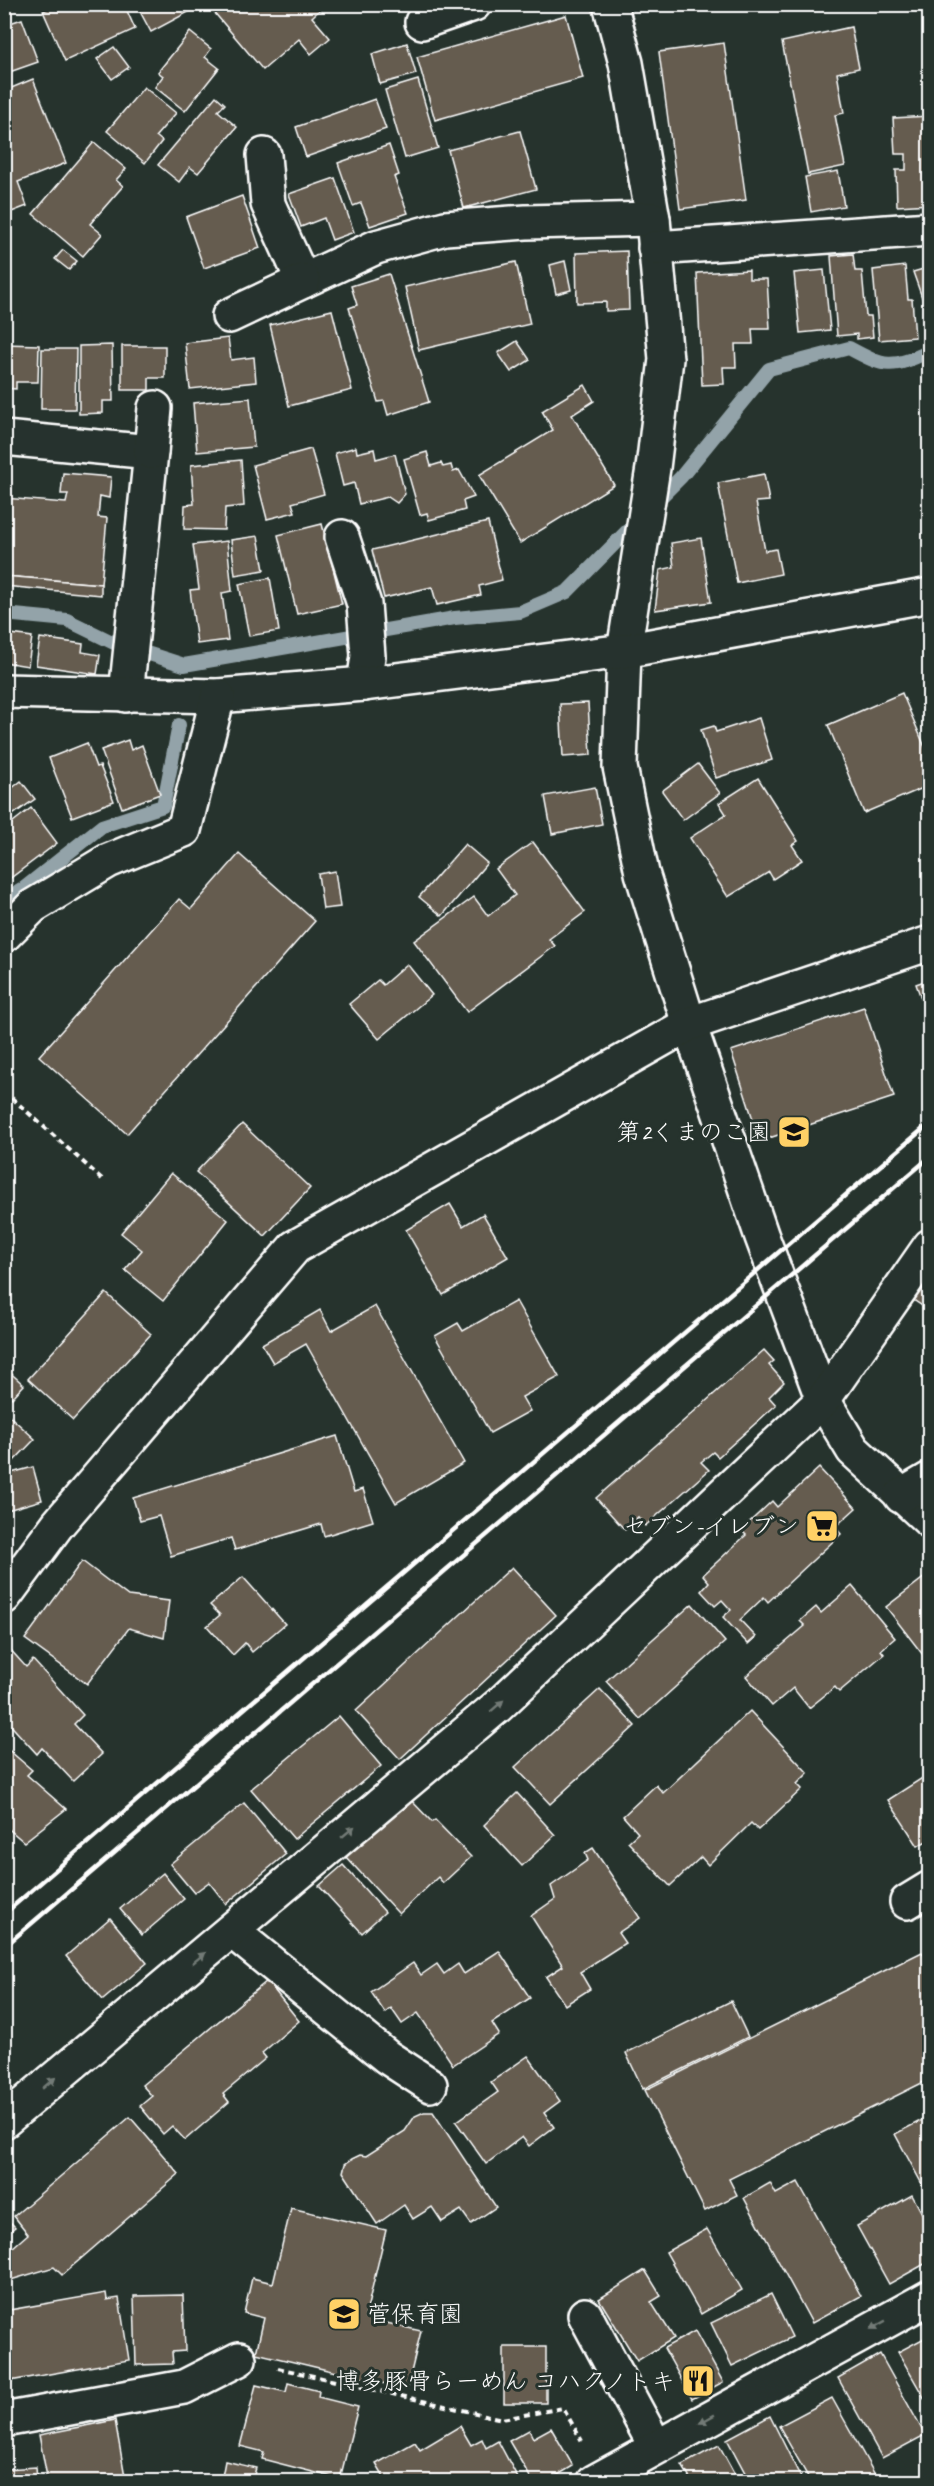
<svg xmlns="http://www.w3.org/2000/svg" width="934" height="2486" viewBox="0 0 934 2486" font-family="Caveat,'Klee One',sans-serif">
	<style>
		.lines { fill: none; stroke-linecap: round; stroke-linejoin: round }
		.stream { stroke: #93a3a9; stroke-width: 14 }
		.building { fill: #655b4f; stroke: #fff; stroke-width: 1.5 }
		.minor-casing { stroke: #fff; stroke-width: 38 }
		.path { stroke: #fff; stroke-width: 4; stroke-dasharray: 6 4.5; stroke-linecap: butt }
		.minor { stroke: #26332d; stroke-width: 33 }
		.rail { stroke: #fff; stroke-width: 4.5 }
		.oneway { fill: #727a76 }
		.labels { text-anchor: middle; stroke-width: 6; stroke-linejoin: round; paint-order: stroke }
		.poi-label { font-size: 24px; fill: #fff; stroke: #26332d; text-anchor: end }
	</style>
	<rect width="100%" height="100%" fill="#26332d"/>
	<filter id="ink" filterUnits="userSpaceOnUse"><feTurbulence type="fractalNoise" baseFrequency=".0167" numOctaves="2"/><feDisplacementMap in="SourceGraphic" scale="12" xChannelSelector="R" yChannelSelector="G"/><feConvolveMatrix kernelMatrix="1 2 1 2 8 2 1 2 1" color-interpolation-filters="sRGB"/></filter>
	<g filter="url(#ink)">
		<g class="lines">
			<g class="stream">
				<path d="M654 504 681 477 769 369 849 348C886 368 891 369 930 351"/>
				<path d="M4 614 67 620 112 642 184 665 455 618 520 612 567 592 639 519"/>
				<path d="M4 900 23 889 102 826 163 806 179 725"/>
			</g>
		</g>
		<g class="building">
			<path d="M58 4H124L135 29 65 61 43 11Z"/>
			<path d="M136 4H191L194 9 151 32Z"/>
			<path d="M221 4H326L312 17 330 38 311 54 299 39 263 70 213 11Z"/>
			<path d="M566 15 583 78 435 120 417 57Z"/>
			<path d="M22 19 38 62 4 74V25Z"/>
			<path d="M851 27 859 68 837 73 844 113 835 115 845 166 808 174 782 42Z"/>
			<path d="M190 32 211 49 205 57 219 68 185 111 155 87 163 76 158 72Z"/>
			<path d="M407 43 416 74 380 84 372 54Z"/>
			<path d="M724 43 746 200 680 209 659 52Z"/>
			<path d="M114 47 129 67 112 79 97 59Z"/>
			<path d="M33 79 66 163 18 182 27 206 4 215V91Z"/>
			<path d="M418 80 438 148 405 158 385 90Z"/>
			<path d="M144 87 176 113 156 136 162 141 145 163 107 131Z"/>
			<path d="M216 96 225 104 218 111 237 127 198 173 190 167 179 182 158 165Z"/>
			<path d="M375 99 386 129 306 157 296 127Z"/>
			<path d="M930 116V204L897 206 896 170H906V154H895L893 118Z"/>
			<path d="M520 131 536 189 464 208 448 150Z"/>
			<path d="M94 142 126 169 116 180 123 186 90 224 102 234 83 256 33 214Z"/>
			<path d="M389 145 399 175 394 177 408 213 370 226 361 203 353 206 338 163Z"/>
			<path d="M838 171 844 206 811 212 805 177Z"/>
			<path d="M335 178 354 232 332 240 324 218 301 227 289 194Z"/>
			<path d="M242 196 260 248 204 268 186 217Z"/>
			<path d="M63 250 77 261 69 270 55 259Z"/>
			<path d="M627 251 629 310 606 311V302L577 303 576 253Z"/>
			<path d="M853 254 855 271H862L866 316H871L873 337 857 339V334L837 336 831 256Z"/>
			<path d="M565 261 571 290 556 294 550 265Z"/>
			<path d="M516 262 530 324 419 350 405 287Z"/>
			<path d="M905 266 908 299H912L915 337 879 340 873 270Z"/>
			<path d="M930 267V320L913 272Z"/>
			<path d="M749 270V279H767L770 329H752L753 344H735L736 367H723L724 384 702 385 697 273Z"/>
			<path d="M824 270 830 330 800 333 794 273Z"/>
			<path d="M389 274 429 402 388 415 384 401 378 402 349 308 357 305 351 286Z"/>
			<path d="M332 310 352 390 289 406 270 325Z"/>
			<path d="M228 338 231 360 254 357 256 382 190 389 185 343Z"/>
			<path d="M517 341 530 360 511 372 498 353Z"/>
			<path d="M4 344 39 345 38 382H16V389L4 388Z"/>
			<path d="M112 345 113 401H103V413L79 414V346Z"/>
			<path d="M122 346H165V378H149V390H122Z"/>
			<path d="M42 349H76L75 409H41Z"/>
			<path d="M585 385 594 401 572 415 614 485 520 543 479 475 553 430 542 411Z"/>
			<path d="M250 398 254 447 197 452 193 403Z"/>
			<path d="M356 447 357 453 374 449 376 459 395 454 405 494 397 503 388 497 359 504 354 483 343 486 335 453Z"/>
			<path d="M311 449 324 494 292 503 295 512 267 519 253 465Z"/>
			<path d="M427 452 431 466 441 463 443 467 451 465 453 472 459 470 474 497 463 501 465 510 429 520 427 513 420 515 404 459Z"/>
			<path d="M241 460 244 506 225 508 224 530 184 529 185 505 194 504 191 465Z"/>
			<path d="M63 473 111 477 109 498 100 496 98 517 107 518 101 584 4 576V498L66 503 68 494H61Z"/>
			<path d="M764 474 769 501 756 502 765 551 776 549 781 574 737 583 718 483Z"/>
			<path d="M488 522 502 580 479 586 481 595 437 605 432 587 384 598 372 550Z"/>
			<path d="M322 524 342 604 297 614 278 535Z"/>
			<path d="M258 536 264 570 235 575 231 540Z"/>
			<path d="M701 538 711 602 655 610 660 570 674 567 671 543Z"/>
			<path d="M227 541 232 591 222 593 228 640 197 644 190 590 199 589 193 545Z"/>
			<path d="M4 576 101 584V595L4 586Z"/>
			<path d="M270 578 279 631 249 636 239 584Z"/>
			<path d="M4 633 32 637 28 666 4 662Z"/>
			<path d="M40 638 83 644 82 652 100 655 97 674 36 665Z"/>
			<path d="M902 693 930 759V785L864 813 828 725Z"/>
			<path d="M588 703 591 755 563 757 560 704Z"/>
			<path d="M759 718 772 760 716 778 701 730 714 726 716 732Z"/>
			<path d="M128 740 131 750 142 745 160 794 122 808 101 750Z"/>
			<path d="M87 743 96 767 100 766 114 801 72 817 49 758Z"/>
			<path d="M698 764 720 793 683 820 662 791Z"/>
			<path d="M758 778 798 841 792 845 802 860 773 879 769 872 728 897 690 838 726 814 719 803Z"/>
			<path d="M21 781 35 799 4 821V786L7 784 11 789Z"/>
			<path d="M595 787 602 824 552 834 545 796Z"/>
			<path d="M31 808 57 843 4 883V829Z"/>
			<path d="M533 842 585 912 549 939 555 946 467 1012 414 941 474 897 488 916 515 895 496 869Z"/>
			<path d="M465 844 487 863 442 916 419 897Z"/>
			<path d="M239 854 315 921 127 1134 39 1056 179 899 191 909Z"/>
			<path d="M335 871 340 907 323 909 318 874Z"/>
			<path d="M407 964 432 995 379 1039 349 1004 378 980 383 985Z"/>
			<path d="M930 979V1023L916 984Z"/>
			<path d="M864 1007 894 1097 760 1141 731 1051Z"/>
			<path d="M242 1124 310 1188 265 1236 196 1172Z"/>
			<path d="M171 1173 228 1220 163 1301 125 1270 142 1250 121 1233Z"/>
			<path d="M450 1204 463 1226 483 1214 508 1257 443 1295 406 1230Z"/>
			<path d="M930 1267V1311L909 1297Z"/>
			<path d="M106 1293 151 1334 73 1420 28 1379Z"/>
			<path d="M516 1301 559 1377 522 1397 530 1411 490 1433 435 1336 458 1323 463 1331Z"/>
			<path d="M375 1306 464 1463 396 1503 306 1344 273 1363 262 1344 320 1310 331 1331Z"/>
			<path d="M764 1350 774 1361 769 1365 784 1382 769 1397 776 1405 718 1457 713 1452 701 1462 709 1470 645 1526 638 1517 625 1530 596 1498Z"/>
			<path d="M6 1369 24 1385 12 1398 4 1391Z"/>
			<path d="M4 1411 35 1439 8 1467 4 1464Z"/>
			<path d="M337 1436 354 1492 363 1489 373 1521 324 1536 321 1524 235 1550 231 1538 171 1556 159 1516 140 1521 133 1498Z"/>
			<path d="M33 1467 42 1500 4 1511V1475Z"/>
			<path d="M819 1468 856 1508 835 1527 841 1534 768 1602 764 1597 740 1620 756 1637 748 1644 723 1617 731 1610 722 1600 715 1606 701 1591 709 1582 703 1575 746 1535 741 1530 772 1501 777 1507Z"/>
			<path d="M82 1561 128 1596 169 1601 164 1638 129 1628 87 1684 25 1639Z"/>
			<path d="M512 1567 556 1615 400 1759 356 1711Z"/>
			<path d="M930 1573V1664L886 1607Z"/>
			<path d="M243 1577 285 1624 252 1652 245 1643 233 1655 207 1626 220 1615 210 1605Z"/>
			<path d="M852 1586 895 1638 881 1650 884 1654 839 1692 835 1687 809 1708 793 1688 772 1706 746 1676 805 1626 800 1621 816 1607 821 1613Z"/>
			<path d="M692 1604 725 1642 640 1719 606 1681Z"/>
			<path d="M8 1647 26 1667 33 1660 83 1715 74 1724 102 1754 73 1781 42 1748 37 1754 4 1718V1650Z"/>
			<path d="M600 1689 635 1726 550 1804 515 1767Z"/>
			<path d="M750 1711 808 1773 797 1784 802 1789 758 1830 751 1823 708 1865 701 1857 670 1886 628 1842 638 1833 623 1816 656 1785 663 1793Z"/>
			<path d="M339 1716 381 1766 294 1839 251 1789Z"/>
			<path d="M4 1746 32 1770 27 1775 66 1809 24 1842 4 1825Z"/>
			<path d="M930 1773V1839L918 1846 888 1800Z"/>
			<path d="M517 1793 555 1835 522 1866 484 1825Z"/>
			<path d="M408 1797 432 1822 435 1820 471 1857 443 1883 438 1877 399 1914 345 1856Z"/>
			<path d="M244 1803 286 1854 226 1904 209 1882 194 1893 170 1864Z"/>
			<path d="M593 1848 640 1918 618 1933 625 1943 580 1972 590 1989 565 2005 546 1977 563 1966 531 1916 555 1899 551 1886 588 1860 585 1853Z"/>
			<path d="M343 1865 385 1912 362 1933 319 1886Z"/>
			<path d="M163 1873 184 1899 142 1935 120 1909Z"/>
			<path d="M110 1918 147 1963 103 2000 66 1956Z"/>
			<path d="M499 1951 530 1998 492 2023 499 2034 453 2065 418 2013 402 2024 391 2008 385 2013 371 1992 413 1963 421 1975 437 1964 444 1974 458 1964 464 1974Z"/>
			<path d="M922 1952 930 1968V2079L729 2179 737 2195 705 2211 645 2090Z"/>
			<path d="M267 1981 299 2021 262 2053 266 2058 223 2094 229 2102 185 2140 172 2126 163 2134 140 2106 152 2096 142 2085Z"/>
			<path d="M731 2001 748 2037 643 2089 626 2053Z"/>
			<path d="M528 2056 560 2101 544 2113 554 2127 529 2146 522 2137 486 2164 456 2122 498 2092 491 2082Z"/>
			<path d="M424 2112H433L496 2207 471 2224 461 2210 442 2222 432 2207 413 2219 404 2205 377 2224 343 2172 345 2164 352 2159 360 2155 366 2156 405 2131 415 2116Z"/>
			<path d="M930 2116V2199L895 2134Z"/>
			<path d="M130 2117 179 2174 62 2275 54 2267 4 2282V2255L28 2234 14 2216Z"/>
			<path d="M798 2182 861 2296 812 2323 744 2198 770 2183 776 2194Z"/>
			<path d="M912 2195 930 2228V2261L889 2284 857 2226Z"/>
			<path d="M291 2208 386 2230 365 2318 421 2331 407 2389 256 2353 264 2318 244 2313 252 2278 273 2283Z"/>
			<path d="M4 2216 15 2227 4 2236Z"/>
			<path d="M707 2229 742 2290 701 2314 666 2252Z"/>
			<path d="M645 2270 661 2296 651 2302 674 2338 637 2361 599 2299Z"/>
			<path d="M106 2293 107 2300 119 2298 129 2360 4 2382V2311Z"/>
			<path d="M771 2294 792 2337 732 2366 711 2323Z"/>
			<path d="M183 2295 185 2351 172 2352 173 2364 136 2365 134 2296Z"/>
			<path d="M695 2331 723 2382 692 2399 664 2348Z"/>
			<path d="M930 2335V2408L898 2352Z"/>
			<rect x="504" y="2347" width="42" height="56"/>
			<path d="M880 2354 925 2435 882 2458 838 2378Z"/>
			<path d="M288 2383 319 2391 318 2397 358 2407 340 2479 262 2459 264 2452 240 2446 256 2385 286 2392Z"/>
			<path d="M832 2398 879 2482H811L779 2426Z"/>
			<path d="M770 2416 803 2482H750L727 2439Z"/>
			<path d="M115 2420 126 2482H48L39 2435Z"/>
			<path d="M460 2426 471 2445 482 2439 486 2448 498 2441 520 2482H380L385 2479 376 2464 415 2442 420 2450Z"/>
			<path d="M551 2428 573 2466 546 2482H533L509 2441 529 2430 533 2438Z"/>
			<path d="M719 2445 739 2482H692L682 2465Z"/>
			<path d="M4 2446 7 2469 36 2467 37 2482H4Z"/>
			<path d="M225 2461 256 2468 253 2478 271 2482H221Z"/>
		</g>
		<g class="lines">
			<defs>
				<g id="minor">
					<path d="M610 4 626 63 653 219 666 359 653 468 624 651 620 767 642 873 689 1024 762 1237 823 1400 853 1450 930 1521"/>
					<path d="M422 22 474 4"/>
					<path d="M264 155 268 204 303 281 376 247 445 228 526 222 653 219"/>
					<path d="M655 248 930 229"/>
					<path d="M229 316 303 281"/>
					<path d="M4 438 151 452 126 695"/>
					<path d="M151 452 155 408"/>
					<path d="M342 537 364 604 368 656 364 684"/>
					<path d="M4 691 218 696 364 684 624 651 930 595"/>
					<path d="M4 935 33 906 108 861 184 830 218 696"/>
					<path d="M901 1496 930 1479"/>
					<path d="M4 1597 58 1524 295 1247 689 1024 930 943"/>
					<path d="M907 1902 930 1888"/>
					<path d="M232 1931 387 2057 430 2085"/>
					<path d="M4 2121 499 1705 823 1400 930 1246"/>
					<path d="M585 2315 656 2447"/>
					<path d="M4 2420 184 2387 239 2359"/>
					<path d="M594 2482 930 2297"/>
				</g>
			</defs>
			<use href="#minor" class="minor-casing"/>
			<g class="path">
				<path d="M4 1091 102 1179"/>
				<path d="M278 2368 502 2419 563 2408 582 2441"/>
			</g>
			<use href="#minor" class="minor"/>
			<g class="rail">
				<path d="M4 1914 930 1123"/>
				<path d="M4 1947 930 1157"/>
			</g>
		</g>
		<defs><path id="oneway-solid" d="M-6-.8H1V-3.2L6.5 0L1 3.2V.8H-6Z" transform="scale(1.5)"/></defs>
		<g class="oneway">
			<use href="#oneway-solid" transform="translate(497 1706) rotate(-41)"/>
			<use href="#oneway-solid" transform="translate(348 1832) rotate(-40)"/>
			<use href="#oneway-solid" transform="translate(199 1958) rotate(-39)"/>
			<use href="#oneway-solid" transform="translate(49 2083) rotate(-40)"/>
			<use href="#oneway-solid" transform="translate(878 2325) rotate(151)"/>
			<use href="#oneway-solid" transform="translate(707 2419) rotate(151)"/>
		</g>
	</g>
	<defs>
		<symbol id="school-square" viewBox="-11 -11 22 22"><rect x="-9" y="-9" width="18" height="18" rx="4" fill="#ffd166" stroke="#26332d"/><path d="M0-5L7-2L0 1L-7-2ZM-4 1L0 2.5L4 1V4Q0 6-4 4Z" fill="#111"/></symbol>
		<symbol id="supermarket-square" viewBox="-11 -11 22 22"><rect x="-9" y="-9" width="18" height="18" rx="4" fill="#ffd166" stroke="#26332d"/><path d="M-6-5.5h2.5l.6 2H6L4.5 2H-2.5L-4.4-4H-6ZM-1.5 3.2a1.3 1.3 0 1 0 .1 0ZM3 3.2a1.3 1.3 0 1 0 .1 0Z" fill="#111"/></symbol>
		<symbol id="restaurant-square" viewBox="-11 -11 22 22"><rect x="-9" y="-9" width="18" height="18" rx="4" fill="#ffd166" stroke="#26332d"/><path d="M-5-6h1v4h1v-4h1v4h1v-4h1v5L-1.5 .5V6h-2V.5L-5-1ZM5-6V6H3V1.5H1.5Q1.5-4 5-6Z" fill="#111"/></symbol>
	</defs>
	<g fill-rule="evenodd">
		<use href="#school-square" x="775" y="1113" width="38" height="38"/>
		<use href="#supermarket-square" x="803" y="1507" width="38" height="38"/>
		<use href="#school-square" x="325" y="2295" width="38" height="38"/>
		<use href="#restaurant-square" x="679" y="2362" width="38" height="38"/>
	</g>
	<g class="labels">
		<g class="poi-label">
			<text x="771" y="1140">第2くまのこ園</text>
			<text x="799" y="1534">セブン-イレブン</text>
			<text x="367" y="2322" text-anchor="start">菅保育園</text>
			<text x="675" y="2389">博多豚骨らーめん コハクノトキ</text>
		</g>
	</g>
	<rect width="934" height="2486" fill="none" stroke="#26332d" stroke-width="24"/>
	<rect x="12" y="12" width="910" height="2462" fill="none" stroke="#fff" stroke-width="2" filter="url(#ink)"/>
</svg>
